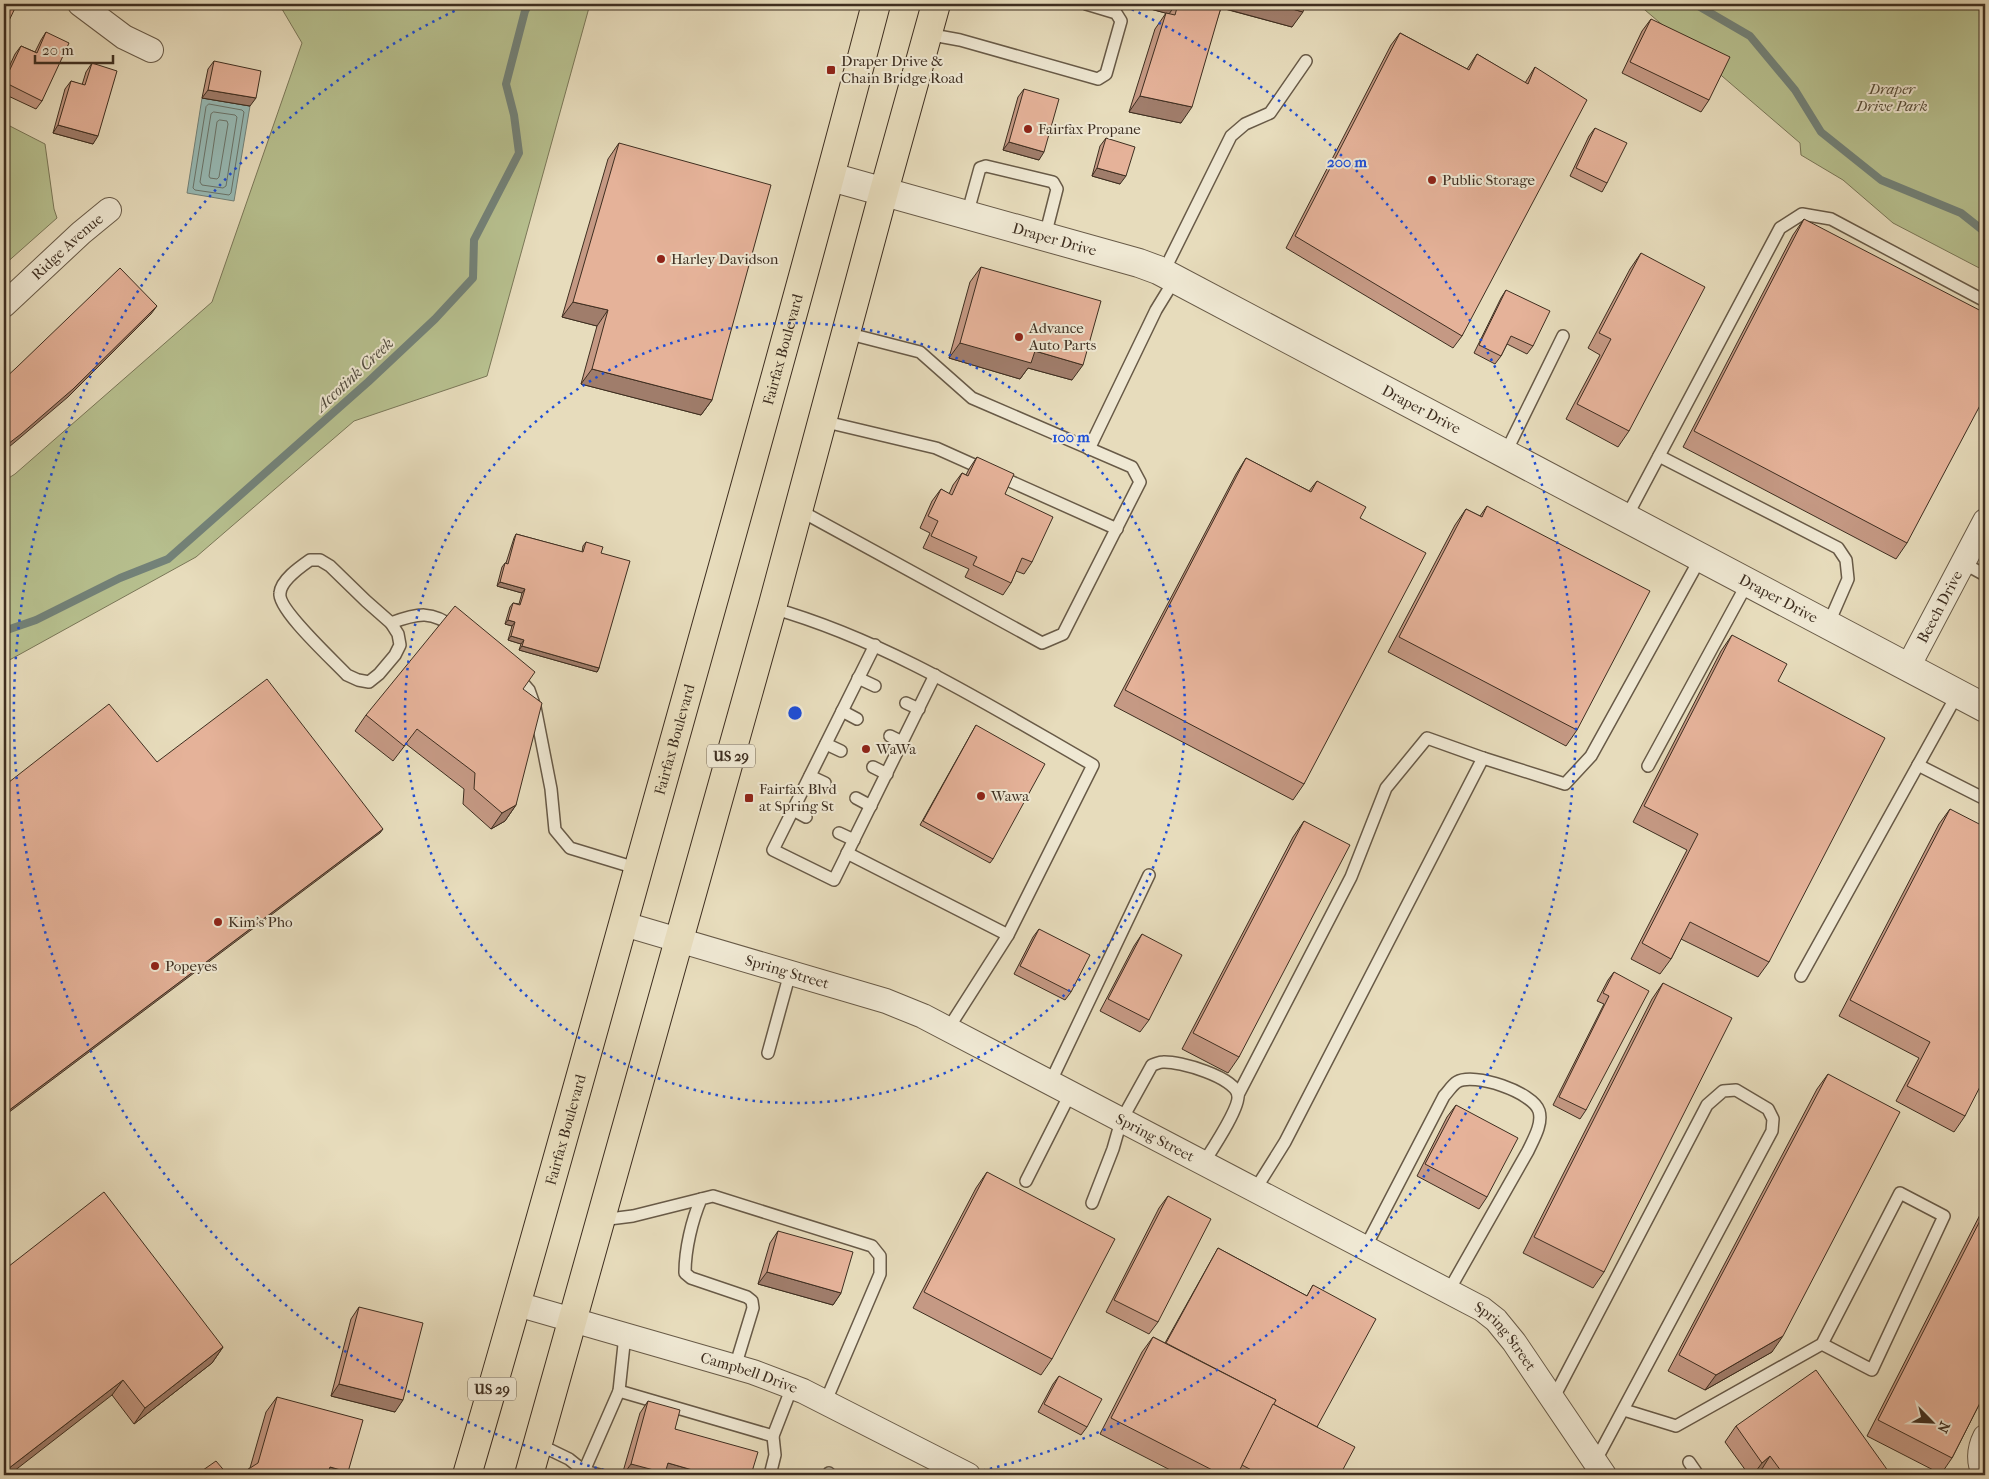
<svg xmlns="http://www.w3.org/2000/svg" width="1989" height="1479" viewBox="0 0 1989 1479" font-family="'IM FELL French Canon',serif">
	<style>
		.green { fill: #b7c08f; stroke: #7a7758 }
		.water { fill: #97bab5; stroke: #738279 }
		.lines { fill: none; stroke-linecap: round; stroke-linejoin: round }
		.shore { stroke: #6a746a; stroke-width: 1 }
		.stream { stroke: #738279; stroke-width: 8 }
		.service-casing { stroke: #685a47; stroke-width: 14 }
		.minor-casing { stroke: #685a47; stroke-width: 26 }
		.tertiary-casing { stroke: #685a47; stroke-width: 30 }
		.primary-casing { stroke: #3e2e20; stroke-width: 30 }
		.service { stroke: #efe8d3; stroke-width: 11 }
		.minor { stroke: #efe8d3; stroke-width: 24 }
		.tertiary { stroke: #efe8d3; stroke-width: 28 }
		.primary { stroke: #e7dcbc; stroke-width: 28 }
		.wall { fill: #c59984; stroke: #3e2e20 }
		.shaded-wall { fill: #a07d6b; stroke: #3e2e20 }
		.building { fill: #e5b299; stroke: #3e2e20 }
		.ring { fill: none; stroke: #1d4ed8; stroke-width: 2.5; stroke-dasharray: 2.5 5 }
		.poi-dot { fill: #8f2418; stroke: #efe8d3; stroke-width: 2 }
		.labels { text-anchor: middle; stroke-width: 4; stroke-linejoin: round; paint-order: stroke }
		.shield { fill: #efe8d3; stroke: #736656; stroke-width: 1 }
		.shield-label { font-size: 14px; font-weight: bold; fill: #3e2e20 }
		.poi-label { font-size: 15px; fill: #3e2e20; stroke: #efe8d3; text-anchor: start }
		.park-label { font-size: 15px; font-style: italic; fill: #564b36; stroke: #efe8d3 }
		.street-label { font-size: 15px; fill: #3e2e20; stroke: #efe8d3 }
		.water-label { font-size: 16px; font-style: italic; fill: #504a3e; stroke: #efe8d3 }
		.centre { fill: #1d4ed8; stroke: #efe8d3; stroke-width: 2.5 }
		.ring-label { font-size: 15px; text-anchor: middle; font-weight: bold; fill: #1d4ed8; stroke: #efe8d3; stroke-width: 4; stroke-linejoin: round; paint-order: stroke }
	</style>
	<rect width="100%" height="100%" fill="#e7dcbc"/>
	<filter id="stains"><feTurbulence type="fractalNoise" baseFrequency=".004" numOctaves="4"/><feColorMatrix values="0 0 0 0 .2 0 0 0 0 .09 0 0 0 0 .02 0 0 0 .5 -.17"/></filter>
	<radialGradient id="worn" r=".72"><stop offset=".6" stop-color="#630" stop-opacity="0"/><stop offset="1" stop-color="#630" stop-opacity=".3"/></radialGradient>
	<g class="green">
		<path d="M279 4H590L487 376 354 421 196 557 4 663V481L15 474 212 302 302 43Z"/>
		<path d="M1638 4H1985V271L1893 223 1843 180 1801 155 1800 143Z"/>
		<path d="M4 123 45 144 54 209 57 218 4 265Z"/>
	</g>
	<path class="water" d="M202 98 250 106 234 201 187 193Z"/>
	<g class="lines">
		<g class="shore">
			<path d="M209 104 242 110 244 112 231 193 229 195 195 190 193 188 206 107Z"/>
			<path d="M214 112 235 115 237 117 226 186 223 188 202 185 200 182 211 114Z"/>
			<path d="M220 120 227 121 228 124 219 177 217 179 210 178 209 176 217 122Z"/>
		</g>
		<g class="stream">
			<path d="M1695 4 1750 36 1795 90 1821 132 1881 180 1961 213 1985 232"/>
			<path d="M4 631 36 620 120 578 168 559 368 382 435 319 473 278 474 240 519 153 514 115 506 84 525 11 529 4"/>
		</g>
		<defs>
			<g id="service">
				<path d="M927 34 960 40 1098 79 1106 74 1121 21 1116 13 1086 4"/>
				<path d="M967 215 980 168 986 166 1053 182 1057 189 1045 236"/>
				<path d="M1163 273 1231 136 1245 124 1270 113 1306 61"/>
				<path d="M822 421 936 448 1117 529"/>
				<path d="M1089 449 1156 310 1175 279"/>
				<path d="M1505 454 1563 336"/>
				<path d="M1659 456 1838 548 1846 560 1848 579 1828 625"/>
				<path d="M799 510 1042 643 1063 634 1140 482 1132 467 972 398 920 352 846 333"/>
				<path d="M1626 518 1780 228 1802 214 1831 219 1985 301"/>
				<path d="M310 560H320L330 566 366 601 391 623 398 634 400 645 395 655 379 674 369 682 358 680 347 675C334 661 277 609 280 593 281 580 300 567 310 560Z"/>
				<path d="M1963 563 1985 575"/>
				<path d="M772 608C888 641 990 706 1093 765L1008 935 948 1029"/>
				<path d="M391 623C418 613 432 610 456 629"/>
				<path d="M875 645 773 850 834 880 935 675"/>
				<path d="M516 675 529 690 535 707 551 789 555 830 570 848 639 869"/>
				<path d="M858 678 875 686"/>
				<path d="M906 703 919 709"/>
				<path d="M842 711 857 719"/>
				<path d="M890 736 902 742"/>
				<path d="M826 744 841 751"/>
				<path d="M1918 765 1985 799"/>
				<path d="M1648 766 1748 582"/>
				<path d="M873 767 887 774"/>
				<path d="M810 776 825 783"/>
				<path d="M856 798 871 806"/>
				<path d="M793 810 806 817"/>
				<path d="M839 833 854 840"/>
				<path d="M847 853 1008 935"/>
				<path d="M1801 976 1958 693"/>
				<path d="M768 1053 790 973"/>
				<path d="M1050 1083 1149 875"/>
				<path d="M1238 1095 1351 877 1386 788 1427 738 1483 758"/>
				<path d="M1026 1181 1070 1094"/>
				<path d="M1255 1190 1285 1142 1483 758 1565 784 1591 756 1701 557"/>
				<path d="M1092 1203 1113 1149 1121 1121 1152 1065C1156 1064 1159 1062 1163 1062 1179 1061 1235 1077 1238 1095 1240 1108 1211 1151 1203 1164"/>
				<path d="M601 1220 633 1216 701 1199"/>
				<path d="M1365 1248 1444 1096C1448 1092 1452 1085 1457 1082 1474 1072 1533 1092 1539 1111 1543 1124 1533 1140 1528 1151L1448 1292"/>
				<path d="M735 1367 753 1308 752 1301 747 1297 691 1278 685 1273C685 1249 692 1220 701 1199L713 1196 872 1246 880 1256V1274L825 1403"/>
				<path d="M619 1391 773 1436"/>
				<path d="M1553 1399 1707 1105 1723 1091 1736 1090 1768 1109 1773 1119 1772 1131 1595 1462"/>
				<path d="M1624 1410 1676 1426 1822 1344 1900 1193 1944 1216 1872 1370 1822 1344"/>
				<path d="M538 1444 569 1459 584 1471 600 1475"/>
				<path d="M1689 1462 1698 1475"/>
				<path d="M584 1471 619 1391 625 1335"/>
				<path d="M770 1475 775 1455 773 1436 792 1387"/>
				<path d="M828 1475 829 1473"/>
			</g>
			<g id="minor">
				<path d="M80 4 124 37 151 50"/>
				<path id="s1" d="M4 305 81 233 109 210"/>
				<path id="s2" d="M1908 667 1985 521"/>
				<path id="s3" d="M624 924 886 1001 923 1016 1482 1309 1496 1320 1514 1342 1604 1475"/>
				<path id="s4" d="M517 1304 753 1372 803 1391 968 1475"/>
				<path d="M1985 1475C1978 1463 1979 1449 1985 1437"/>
			</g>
			<g id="tertiary">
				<path id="s5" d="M831 177 1139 263 1158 270 1985 708"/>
			</g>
			<g id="primary">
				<path id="s6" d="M467 1475C526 1274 582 1072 638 870 719 581 800 293 876 4"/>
				<path d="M529 1475 772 608 884 191 936 4"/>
			</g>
		</defs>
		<use href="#service" class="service-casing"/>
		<use href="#minor" class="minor-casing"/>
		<use href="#tertiary" class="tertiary-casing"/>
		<use href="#primary" class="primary-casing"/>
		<use href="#service" class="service"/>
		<use href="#minor" class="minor"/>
		<use href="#tertiary" class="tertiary"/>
		<use href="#primary" class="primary"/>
	</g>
	<g class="wall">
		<path d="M1132 4H1305L1292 27 1221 8 1181 123 1129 112 1155 29 1166 13 1169 14Z"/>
		<path d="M1651 19 1709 100 1701 112 1622 73 1642 31Z"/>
		<path d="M46 32 42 101 36 109 4 94V78L15 54 21 46 35 52 41 40Z"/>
		<path d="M1400 33 1467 69 1477 54 1525 83 1535 67 1462 336 1453 348 1286 248 1391 45Z"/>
		<path d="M214 61 250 106 202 98 208 69Z"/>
		<path d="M92 63 93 144 53 133 65 89 71 81 82 85 86 72Z"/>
		<path d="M1024 89 1039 160 1003 150 1018 97Z"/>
		<path d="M1595 128 1607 183 1602 192 1570 176 1589 136Z"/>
		<path d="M1106 138 1120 184 1092 176 1100 146Z"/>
		<path d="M619 143 712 400 701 415 581 384 597 326 562 317 608 159Z"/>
		<path d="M1804 219 1907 543 1896 559 1683 447 1793 235Z"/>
		<path d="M1641 253 1629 431 1618 447 1566 419 1600 355 1588 348 1630 269Z"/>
		<path d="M981 267 1072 380 1028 368 1020 379 949 358 970 282Z"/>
		<path d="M1506 290 1533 346 1527 354 1507 344 1501 356 1495 364 1474 353 1501 298Z"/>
		<path d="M977 457 1005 494 1032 562 1024 574 1016 571 1011 583 1003 595 965 577 969 569 923 548 930 533 920 528 932 501 941 489 949 494 953 485 962 473 966 475 969 469Z"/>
		<path d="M1246 458 1309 491 1317 481 1360 518 1304 784 1293 800 1114 706 1236 474Z"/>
		<path d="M1487 506 1577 730 1566 746 1388 652 1455 525 1466 509 1480 516Z"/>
		<path d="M516 534 582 552 583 546 586 542 601 553 599 668 597 672 519 650 521 644 508 640 512 626 505 624 510 607 513 603 519 604 522 593 497 586 502 567 505 563H506L514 538Z"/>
		<path d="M1732 635 1778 681 1769 962 1758 977 1681 939 1671 959 1660 974 1631 959 1687 850 1633 822 1721 651Z"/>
		<path d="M523 689 516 805 505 821 491 829 463 804 464 789 406 744 393 761 355 731 366 715Z"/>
		<path d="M976 725 993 859 990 863 920 825Z"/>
		<path d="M1950 809 1965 1116 1954 1132 1896 1101 1919 1058 1839 1016 1939 824Z"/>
		<path d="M1304 821 1239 1057 1228 1073 1182 1049 1293 837Z"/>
		<path d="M1039 929 1071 992 1065 1000 1014 974 1033 937Z"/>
		<path d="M1142 934 1149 1020 1140 1032 1100 1011 1134 946Z"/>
		<path d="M1614 972 1586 1110 1580 1119 1553 1105 1604 1004 1597 1001 1608 980Z"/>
		<path d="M1663 983 1604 1272 1593 1288 1523 1253 1652 999Z"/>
		<path d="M1828 1074 1772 1352 1705 1390 1668 1371 1817 1089Z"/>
		<path d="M1456 1105 1487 1197 1479 1209 1417 1176 1447 1117Z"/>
		<path d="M987 1172 1052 1359 1041 1375 913 1308 976 1188Z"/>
		<path d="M1168 1196 1158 1322 1149 1334 1106 1312 1159 1208Z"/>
		<path d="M1985 1205V1393L1952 1458 1941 1474 1867 1436Z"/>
		<path d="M778 1231 841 1293 833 1305 758 1284 770 1243Z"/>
		<path d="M1218 1248 1307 1296 1313 1285 1317 1427 1340 1475H1240L1238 1474 1237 1475H1180L1100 1434 1142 1352 1153 1337 1165 1343Z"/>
		<path d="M4 1270 223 1347 212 1363 134 1424 112 1395Z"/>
		<path d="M359 1307 395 1412 331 1396 351 1319Z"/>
		<path d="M1059 1376 1087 1427 1081 1435 1038 1412 1053 1384Z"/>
		<path d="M277 1397 348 1472 346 1475H239L250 1468 266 1412Z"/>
		<path d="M648 1401 675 1429 751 1475H622L640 1413Z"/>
		<path d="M1736 1426 1891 1475H1762L1760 1472 1755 1475H1749L1725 1442Z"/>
	</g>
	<g class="shaded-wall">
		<path d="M1132 4H1176L1169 14Z"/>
		<path d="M1217 4H1275L1303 12 1292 27 1215 6Z"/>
		<path d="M208 90 256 98 250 106 202 98Z"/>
		<path d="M1140 96 1192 107 1181 123 1129 112Z"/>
		<path d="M58 125 98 136 93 144 53 133Z"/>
		<path d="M1009 142 1044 152 1039 160 1003 150Z"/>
		<path d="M1097 168 1126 176 1120 184 1092 176Z"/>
		<path d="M573 302 608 310 597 326 562 317Z"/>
		<path d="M157 306 151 314 68 397 15 442 4 451V447Z"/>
		<path d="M960 343 1035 351 1083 365 1072 380 1028 368 1020 379 949 358Z"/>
		<path d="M592 369 712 400 701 415 581 384Z"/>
		<path d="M500 582 525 589 522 593 497 586Z"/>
		<path d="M508 620 515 622 512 626 505 624Z"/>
		<path d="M511 636 524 640 521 644 508 640Z"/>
		<path d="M522 646 599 668 597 672 519 650Z"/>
		<path d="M516 805 505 821 491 829 502 813Z"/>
		<path d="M383 829 380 833 4 1116V1114Z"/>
		<path d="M767 1272 841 1293 833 1305 758 1284Z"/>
		<path d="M1783 1336 1772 1352 1705 1390 1716 1375Z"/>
		<path d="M223 1347 212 1363 134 1424 145 1408Z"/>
		<path d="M123 1380 112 1395 9 1475H4V1472Z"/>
		<path d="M339 1384 403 1400 395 1412 331 1396Z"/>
		<path d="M1770 1456 1760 1472 1755 1475H1753L1762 1463Z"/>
		<path d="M668 1463 710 1475H623L631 1464Z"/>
		<path d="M330 1467 348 1472 346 1475H324Z"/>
	</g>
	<g class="building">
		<path d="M4 4H17L4 31Z"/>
		<path d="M1178 4H1222L1192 107 1140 96 1166 13 1175 15Z"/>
		<path d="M1275 4H1305L1303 12Z"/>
		<path d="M1651 19 1730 57 1709 100 1630 62Z"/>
		<path d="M46 32 69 43 42 101 4 82 21 46 37 53Z"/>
		<path d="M1400 33 1469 70 1477 54 1528 84 1535 67 1587 100 1462 336 1295 236Z"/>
		<path d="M214 61 261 71 256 98 208 90Z"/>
		<path d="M92 63 117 71 98 136 58 125 71 81 85 85Z"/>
		<path d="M1024 89 1059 99 1044 152 1009 142Z"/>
		<path d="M1595 128 1627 143 1607 183 1576 168Z"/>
		<path d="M1106 138 1135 147 1126 176 1097 168Z"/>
		<path d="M619 143 771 185 712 400 592 369 608 310 573 302Z"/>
		<path d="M1804 219 1985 313V396L1907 543 1694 431Z"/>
		<path d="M1641 253 1705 287 1629 431 1577 404 1611 339 1599 333Z"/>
		<path d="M981 267 1101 301 1083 365 1035 351 1031 363 960 343Z"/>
		<path d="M120 268 157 306 73 389 21 434 4 447V379L16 368Z"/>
		<path d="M1506 290 1550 311 1533 346 1511 336 1501 356 1479 345Z"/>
		<path d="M977 457 1014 474 1005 494 1053 517 1032 562 1022 558 1011 583 973 565 977 557 931 536 938 521 928 516 941 489 952 495 962 473 968 476Z"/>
		<path d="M1246 458 1311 492 1317 481 1366 507 1360 518 1426 553 1304 784 1125 690Z"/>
		<path d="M1487 506 1650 591 1577 730 1399 637 1466 509 1482 517Z"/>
		<path d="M516 534 583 552 586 542 603 547 601 553 630 561 599 668 522 646 524 640 511 636 515 622 508 620 513 603 520 605 525 589 500 582 505 563 508 564Z"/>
		<path d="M455 606 535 672 523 689 542 703 516 805 502 813 474 789 475 773 417 729 404 746 366 715Z"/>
		<path d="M1732 635 1787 664 1778 681 1885 738 1769 962 1690 922 1671 959 1642 943 1698 834 1644 806Z"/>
		<path d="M267 679 383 829 4 1114V786L109 704 157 762Z"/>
		<path d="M976 725 1045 764 993 859 923 821Z"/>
		<path d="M1950 809 1985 827V1077L1965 1116 1907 1086 1930 1042 1850 1000Z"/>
		<path d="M1304 821 1350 845 1239 1057 1193 1033Z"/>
		<path d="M1039 929 1090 955 1071 992 1020 966Z"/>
		<path d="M1142 934 1182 955 1149 1020 1108 999Z"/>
		<path d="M1614 972 1649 991 1586 1110 1559 1097 1609 996 1603 993Z"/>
		<path d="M1663 983 1732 1018 1604 1272 1534 1237Z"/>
		<path d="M1828 1074 1900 1112 1783 1336 1716 1375 1679 1355Z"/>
		<path d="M1456 1105 1518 1138 1487 1197 1425 1164Z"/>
		<path d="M987 1172 1115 1239 1052 1359 924 1292Z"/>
		<path d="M104 1192 223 1347 145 1408 123 1380 4 1472V1270Z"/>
		<path d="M1168 1196 1211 1219 1158 1322 1114 1300Z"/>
		<path d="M1985 1211V1393L1952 1458 1878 1420Z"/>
		<path d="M778 1231 853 1252 841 1293 767 1272Z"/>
		<path d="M1218 1248 1307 1296 1313 1285 1376 1319 1317 1427 1273 1404 1276 1400 1166 1343Z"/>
		<path d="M359 1307 423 1323 403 1400 339 1384Z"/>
		<path d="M1153 1337 1276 1400 1237 1475H1222L1111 1418Z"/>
		<path d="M1816 1370 1891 1475H1784L1770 1456 1762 1463 1736 1426Z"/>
		<path d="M1059 1376 1102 1399 1087 1427 1044 1404Z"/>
		<path d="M277 1397 363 1420 348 1472 330 1467 327 1475H239L258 1463Z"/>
		<path d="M648 1401 680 1410 675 1429 758 1452 751 1475H710L668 1463 665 1473 631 1464Z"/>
		<path d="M1273 1404 1355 1447 1340 1475H1261L1242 1465Z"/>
		<path d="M216 1461 228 1475H196Z"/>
	</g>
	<g class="ring">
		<circle cx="795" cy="713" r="390"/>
		<path d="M626 1475A780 780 0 0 1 465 6M1125 6A780 780 0 0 1 964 1475"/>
	</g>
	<g class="poi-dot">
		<rect x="826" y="65" width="10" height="10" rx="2.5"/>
		<circle cx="1028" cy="129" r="5"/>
		<circle cx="1432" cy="180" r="5"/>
		<circle cx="661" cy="259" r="5"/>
		<circle cx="1019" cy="337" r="5"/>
		<circle cx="866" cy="749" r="5"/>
		<circle cx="981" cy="796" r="5"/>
		<rect x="744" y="793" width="10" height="10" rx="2.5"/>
		<circle cx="218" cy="922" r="5"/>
		<circle cx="155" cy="966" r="5"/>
	</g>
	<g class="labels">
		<g class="shield">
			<rect x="707" y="744.5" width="48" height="23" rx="4"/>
			<rect x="468" y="1377.5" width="48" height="23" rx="4"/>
		</g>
		<g class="shield-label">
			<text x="731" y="761">US 29</text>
			<text x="492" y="1394">US 29</text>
		</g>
		<g class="poi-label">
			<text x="841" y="66">Draper Drive &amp;<tspan x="841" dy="17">Chain Bridge Road</tspan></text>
			<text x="1038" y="134">Fairfax Propane</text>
			<text x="1442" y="185">Public Storage</text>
			<text x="671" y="264">Harley Davidson</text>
			<text x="1029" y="333">Advance<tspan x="1029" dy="17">Auto Parts</tspan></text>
			<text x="876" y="754">WaWa</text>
			<text x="759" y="794">Fairfax Blvd<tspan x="759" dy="17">at Spring St</tspan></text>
			<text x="991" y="801">Wawa</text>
			<text x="228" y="927">Kim's Pho</text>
			<text x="165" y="971">Popeyes</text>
		</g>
		<g class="park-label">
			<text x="1892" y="94">Draper<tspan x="1892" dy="17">Drive Park</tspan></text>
		</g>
		<g class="street-label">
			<text dy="5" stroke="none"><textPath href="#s5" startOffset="232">Draper Drive</textPath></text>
			<text dy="5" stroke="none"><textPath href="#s1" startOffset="86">Ridge Avenue</textPath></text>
			<text dy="5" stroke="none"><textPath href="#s6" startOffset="1169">Fairfax Boulevard</textPath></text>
			<text dy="5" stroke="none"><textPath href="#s5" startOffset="638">Draper Drive</textPath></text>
			<text dy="5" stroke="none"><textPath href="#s5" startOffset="1042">Draper Drive</textPath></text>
			<text dy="5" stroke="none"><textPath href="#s2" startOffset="68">Beech Drive</textPath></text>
			<text dy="5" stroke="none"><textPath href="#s6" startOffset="764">Fairfax Boulevard</textPath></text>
			<text dy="5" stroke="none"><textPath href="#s3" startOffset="170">Spring Street</textPath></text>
			<text dy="5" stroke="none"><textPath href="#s6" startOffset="359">Fairfax Boulevard</textPath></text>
			<text dy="5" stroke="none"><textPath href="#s3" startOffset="575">Spring Street</textPath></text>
			<text dy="5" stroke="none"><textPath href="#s3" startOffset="980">Spring Street</textPath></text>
			<text dy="5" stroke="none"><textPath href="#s4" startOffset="242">Campbell Drive</textPath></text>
		</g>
		<g class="water-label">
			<text transform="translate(354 374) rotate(-43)" y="6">Accotink Creek</text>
		</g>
	</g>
	<circle cx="795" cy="713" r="8" class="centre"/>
	<g class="ring-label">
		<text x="1347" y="167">200 m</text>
		<text x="1071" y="442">100 m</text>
	</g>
	<rect width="1989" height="1479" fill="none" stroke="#e7dcbc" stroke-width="20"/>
	<rect x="5" y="5" width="1979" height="1469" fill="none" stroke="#3e2e20" stroke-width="2.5"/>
	<rect x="10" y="10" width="1969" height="1459" fill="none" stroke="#3e2e20"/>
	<g transform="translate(1932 1422) rotate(114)" stroke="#efe8d3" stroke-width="4" paint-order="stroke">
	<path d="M0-4L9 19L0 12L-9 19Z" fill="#3e2e20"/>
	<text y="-8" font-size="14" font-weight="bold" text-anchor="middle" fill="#3e2e20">N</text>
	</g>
	<path d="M35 55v8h78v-8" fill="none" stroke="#3e2e20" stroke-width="2.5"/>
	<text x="42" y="55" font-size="15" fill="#3e2e20" stroke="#efe8d3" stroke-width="4" paint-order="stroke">20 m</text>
	<rect width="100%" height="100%" filter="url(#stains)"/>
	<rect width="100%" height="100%" fill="url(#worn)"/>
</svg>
